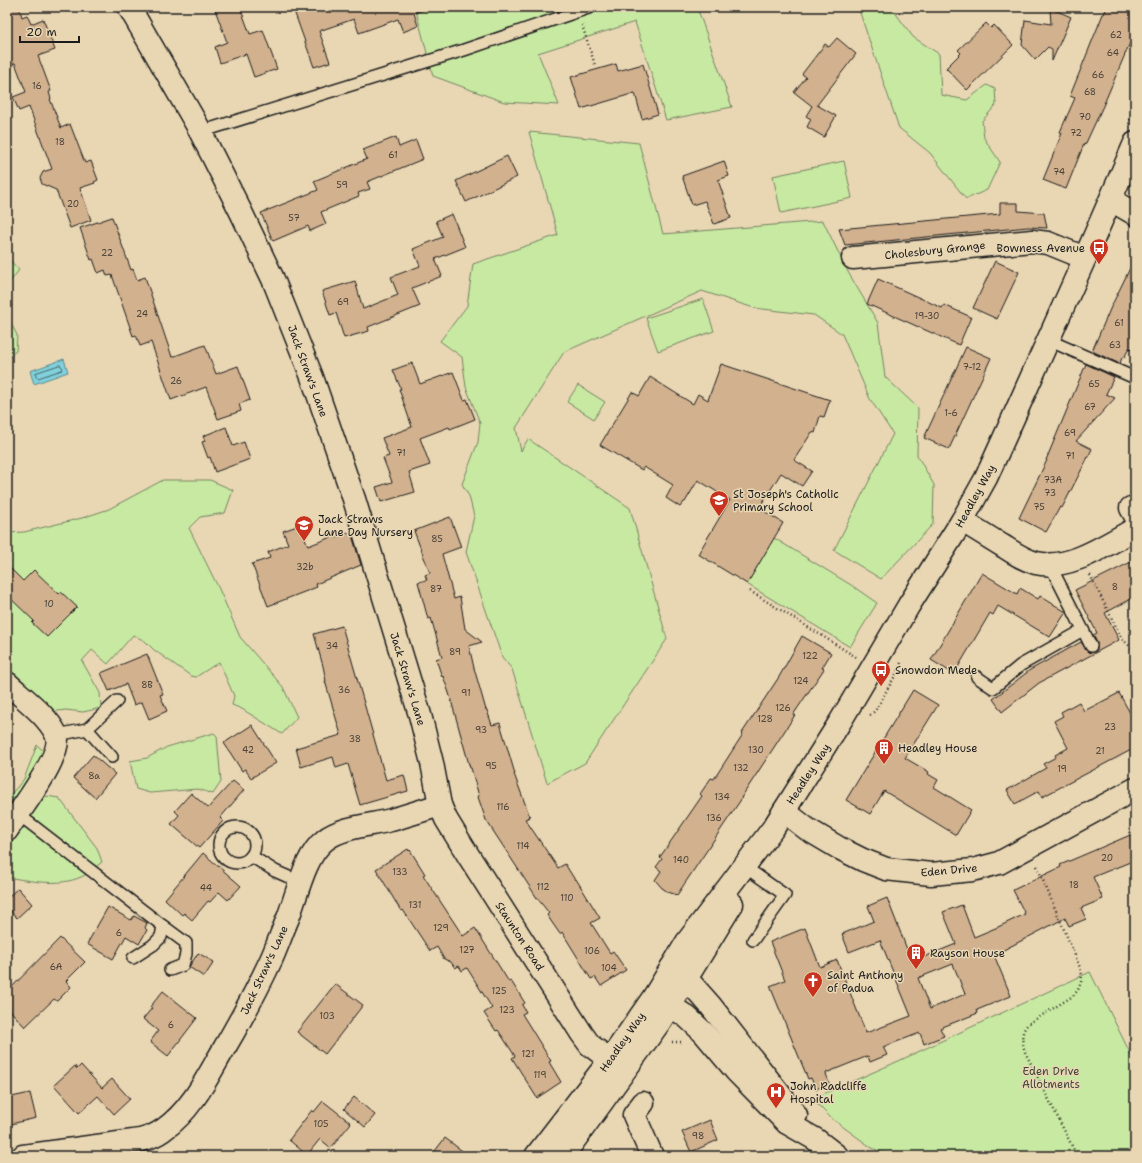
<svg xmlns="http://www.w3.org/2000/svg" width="1142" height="1163" viewBox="0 0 1142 1163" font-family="'Shantell Sans',sans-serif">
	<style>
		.green { fill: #c8e9a2; stroke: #72825f }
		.water { fill: #81d1dc; stroke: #59898f }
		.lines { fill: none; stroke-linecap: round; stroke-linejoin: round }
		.shore { stroke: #446469; stroke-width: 1 }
		.building { fill: #d2b18e; stroke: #1c1c1c; fill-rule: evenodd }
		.service-casing { stroke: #1c1c1c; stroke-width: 14 }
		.minor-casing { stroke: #1c1c1c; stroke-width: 25 }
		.tertiary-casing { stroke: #1c1c1c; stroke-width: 25 }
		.secondary-casing { stroke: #1c1c1c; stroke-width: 25 }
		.path { stroke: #1c1c1c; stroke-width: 2.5; stroke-dasharray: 1 3; stroke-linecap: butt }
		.service { stroke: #e9d7b4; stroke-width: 11 }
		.minor { stroke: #e9d7b4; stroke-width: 22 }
		.tertiary { stroke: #e9d7b4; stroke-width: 22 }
		.secondary { stroke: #e9d7b4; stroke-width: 22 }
		.labels { text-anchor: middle; stroke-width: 3; stroke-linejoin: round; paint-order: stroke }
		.number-label { font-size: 9px; fill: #4a4138 }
		.poi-label { font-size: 11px; fill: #1c1c1c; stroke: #e9d7b4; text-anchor: start }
		.street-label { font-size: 11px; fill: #1c1c1c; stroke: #e9d7b4 }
		.park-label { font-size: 11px; fill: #3e4537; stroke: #e9d7b4 }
	</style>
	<rect width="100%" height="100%" fill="#e9d7b4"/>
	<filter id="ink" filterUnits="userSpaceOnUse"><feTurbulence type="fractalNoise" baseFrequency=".025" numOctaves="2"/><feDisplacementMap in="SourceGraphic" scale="8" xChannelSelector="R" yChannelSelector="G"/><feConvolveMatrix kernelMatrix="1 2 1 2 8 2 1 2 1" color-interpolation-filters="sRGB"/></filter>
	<g filter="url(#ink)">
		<g class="green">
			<path d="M415 7H697L732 107 666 120 635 22 538 53 559 105 504 102 433 76Z"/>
			<path d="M858 7H891L913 37 939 54 941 95 967 100 987 85 995 89 996 105 982 121 984 138 1000 162 987 190 966 199 930 153 899 128Z"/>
			<path d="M529 132 639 143 663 234 823 221 848 272 878 323 885 377 918 408 917 455 934 485 933 524 881 579 834 550 893 434 870 399 842 334 814 315 754 308 702 291 564 352 516 428 521 451 528 439 630 508 667 639 585 763 547 783 512 669 502 657 466 552 474 516 469 496 462 484 478 442 480 423 466 387 462 357 440 341 467 306 473 264 558 235Z"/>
			<path d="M844 161 852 198 781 213 773 176Z"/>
			<path d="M7 257 19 270 7 286Z"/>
			<path d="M703 299 714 331 658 351 646 318Z"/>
			<path d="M7 316 17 335 16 351 7 358Z"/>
			<path d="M578 385 605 402 594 419 567 402Z"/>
			<path d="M163 480H210L233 490 225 513 200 517 189 528 219 589 240 637 283 687 297 717 282 734 242 709 232 705 234 696 219 662 196 677 191 676 154 650 145 641 133 635 108 664 92 650 82 661 100 693 101 708 83 712 66 710 26 715 7 693V533L24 532 82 518 109 509Z"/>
			<path d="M774 538 851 585 877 603 850 647 747 584Z"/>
			<path d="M214 733 217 736 221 782 213 794 198 789 150 793 136 789 130 761 147 758 167 747Z"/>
			<path d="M37 745 56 763 37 806 46 796 59 798 97 848 102 862C95 867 89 874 81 877 59 887 30 881 7 877V799L24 779Z"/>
			<path d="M1090 972 1135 1063V1156H891L872 1148 831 1118 812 1099 892 1064Z"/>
		</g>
		<path class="water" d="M64 359 68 372 34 384 30 371Z"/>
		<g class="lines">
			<path class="shore" d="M60 365 63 368 62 370 38 378 36 377V373Z"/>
		</g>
		<g class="building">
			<path d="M7 7H19L22 17 27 15 31 24 43 19 55 50 38 56 51 91 49 92 51 99H50L61 128 70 124 85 163 91 161 98 180 94 182 95 183 80 188 91 220 70 228 56 190 42 184 40 178 43 172 52 169 29 107 19 111 13 97 26 92 15 63 7 67Z"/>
			<path d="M214 7H240L250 34 263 30 277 69 254 77 246 54 220 63 215 47 227 42Z"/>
			<path d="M306 7H425L426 9 414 13 418 26 403 32 398 19 359 33 354 19 319 31 330 62 314 67 294 11Z"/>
			<path d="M1107 7H1135V31L1103 106 1085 145 1084 144 1066 189 1043 180 1062 133 1060 132 1075 98 1070 96 1103 14H1104Z"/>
			<path d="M1050 8 1071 17 1052 61V49L1048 47 1035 60 1022 45 1025 20 1051 24Z"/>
			<path d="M986 23 991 28 994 25 1013 45 967 90 946 68 961 53 958 50Z"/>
			<path d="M837 38 856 54 817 105 836 116 824 137 807 127 811 119 806 116 812 106 794 92 806 77 802 74 825 44 829 47Z"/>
			<path d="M616 64 618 71 643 64 658 114 642 119 635 93 581 109 571 77Z"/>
			<path d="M396 137 399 147 416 140 423 159 367 182 370 189 358 193 359 196 321 212 326 224 310 231 308 226 273 241 261 213 318 190 314 181 367 159 363 150Z"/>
			<path d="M507 156 517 177 466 202 456 181Z"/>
			<path d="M724 161 729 176 718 180 731 218 714 224 705 201 692 205 682 176Z"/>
			<path d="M1000 203H1018V211L1044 213 1047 228 1028 227 845 245 839 229 1000 214Z"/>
			<path d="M452 214 465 247 435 259 442 276 412 288 420 306 368 327 369 331 344 338 336 313 330 315 322 291 355 281 363 309 398 295 391 277 420 266 413 249 443 237 436 221Z"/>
			<path d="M112 217 131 270 133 269 137 280 145 277 172 357 205 345 216 374 238 366 250 400 239 404 241 411 218 419 206 387 171 400 151 342 140 346 136 335 133 336 112 275 107 276 105 270 98 273 93 259 91 260 80 228Z"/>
			<path d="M1135 258V350L1129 348 1124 358 1122 357 1120 364 1092 351 1111 307Z"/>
			<path d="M995 261 1019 272 997 319 973 308Z"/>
			<path d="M878 279 942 308 944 305 971 317 959 345 867 304Z"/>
			<path d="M966 347 991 358 949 449 924 438Z"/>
			<path d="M412 363 420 384 453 372 464 400 467 399 475 419 450 429 449 427 420 438 430 465 409 472 415 492 381 502 376 487 392 482 383 458 389 456 382 438 412 427 399 389H401L393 370Z"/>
			<path d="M721 364 830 400 824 417 820 416 815 433 812 432 794 460 812 471 802 486 781 473 759 508 783 523 747 584 698 554 730 500 698 480 685 502H684L680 507 666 498 673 485 644 467 642 470 600 445 632 392 639 396 650 377 693 404 698 394 708 400Z"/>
			<path d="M1086 364 1114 377 1106 394 1115 398 1076 441 1092 449 1062 508 1060 507 1046 532 1019 518 1047 460H1046Z"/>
			<path d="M226 427 233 446 244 442 250 459 215 472 210 457 208 458 202 442 205 441 203 436Z"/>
			<path d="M450 517 461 547 442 554 454 599 460 597 465 629 482 642 469 646 474 668 486 710H487L492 725 500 723 515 774H514L530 817 525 819 558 868 565 864 575 880 576 879 600 918 591 923 610 953 613 951 626 970 601 986 595 977 591 979 562 932 560 934 553 924 547 915 549 913 537 898 486 820 478 797 479 796 471 768H470L449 693 443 676 442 677 436 659 442 657 431 618 428 619 418 582 427 580 425 575 430 573 414 531Z"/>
			<path d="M300 525 308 546 334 536 335 538 351 532 361 565 316 584 317 587 268 606 252 564 270 558 268 552 288 544 283 531Z"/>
			<path d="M1135 560V597L1105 613 1119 640 1039 683 1002 712 993 699 1030 670 1081 642 1088 652H1094L1097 650V643L1093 635 1097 633 1075 590Z"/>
			<path d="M7 565 23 581 34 570 59 594 61 592 77 607 47 637 32 623 34 621 7 595Z"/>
			<path d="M982 573 1017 594 1020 588 1038 599 1040 596 1066 612 1050 637 998 606 993 615 990 613 954 674 931 660Z"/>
			<path d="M342 626 386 780 404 775 408 791 360 805 348 764 336 768 333 757 301 767 296 748 341 735 325 681H326L323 666 314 634Z"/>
			<path d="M802 636 831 653 822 668 824 669 793 715H795L741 798H742L677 895 668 892 662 888 655 880 661 871 656 867 662 859 660 857 702 796 700 794 711 778 714 779 743 734 742 733 779 677Z"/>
			<path d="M147 654 163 694 160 695 167 711 149 719 142 702 134 705 126 684 109 691 101 673Z"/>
			<path d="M913 690 938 705 905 758 929 772 928 774 938 780 934 787 971 810 956 835 884 791 870 814 846 800Z"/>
			<path d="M1119 693 1135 722V748L1042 797 1039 791 1015 804 1007 790 1046 768 1043 764 1056 757 1055 755 1068 748 1054 721 1063 716 1061 712 1079 702 1084 711Z"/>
			<path d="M252 725 276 763 251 778 245 769 242 771 224 743Z"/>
			<path d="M93 755 115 774 95 798 73 778Z"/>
			<path d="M233 781 244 790 220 818 223 821 199 848 171 824 179 815 175 811 191 793 208 808Z"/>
			<path d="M1135 833V860L1093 877 1103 899 1081 908 1086 919 1069 926 1065 918 994 955 1011 996 977 1010 978 1013 940 1028 944 1036 924 1044 920 1033 883 1047 887 1055 870 1062 868 1056 826 1073 829 1084 816 1089 811 1078 808 1079 770 986 785 980 770 942 805 928 820 967 837 960 866 1033 911 1016 880 940 849 952 842 934 874 921 868 906 887 898 912 962 956 944 943 912 962 905 974 937 998 927 1025 914 1013 890 1061 867 1060 865ZM953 964 965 994 930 1009 918 978Z"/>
			<path d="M408 849 409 851 410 850 425 874 423 875 463 936 475 928 509 982 511 981 525 1003 522 1005 526 1012 522 1014 551 1061 549 1062 561 1082 537 1098 512 1058 515 1056 498 1030 496 1031 484 1013 492 1008 467 968 462 971 459 966 455 968 451 962 444 959 437 947 430 951 403 910 401 911 376 869Z"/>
			<path d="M203 853 241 886 228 900 219 892 210 902 208 901 192 920 184 913 182 915 165 899Z"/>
			<path d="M18 888 32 904 17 918 7 907V898Z"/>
			<path d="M108 907 131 920 134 916 147 923 145 928 147 930 139 944 126 936 113 959 87 944Z"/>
			<path d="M60 938 85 962 66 981 71 987 57 1001 54 999 25 1027 7 1007V992Z"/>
			<path d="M198 953 214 962 204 977 189 967Z"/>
			<path d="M335 984 363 1005 325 1054 297 1032Z"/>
			<path d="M163 991 197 1018 168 1056 150 1042 158 1031 143 1019 152 1008 150 1007Z"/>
			<path d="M81 1065 102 1088 112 1079 130 1099 114 1114 98 1096 79 1113 54 1085 75 1066 77 1069Z"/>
			<path d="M30 1093 36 1118 7 1125V1098Z"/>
			<path d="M354 1097 375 1115 365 1127 344 1109Z"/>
			<path d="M323 1101 351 1123 331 1148 320 1139 307 1155 289 1140 312 1110 314 1112Z"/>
			<path d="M710 1120 718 1140 691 1152 682 1132Z"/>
			<path d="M445 1138 469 1156H431Z"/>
		</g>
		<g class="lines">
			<defs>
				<g id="service">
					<path d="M200 132 464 50 591 7"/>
					<path d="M1048 340 1135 378"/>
					<path d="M1083 630 1091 646"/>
					<path d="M977 677 993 688 1021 665 1083 630 1050 565"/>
					<path d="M87 729 112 757"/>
					<path d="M57 735 87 729 117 701"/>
					<path d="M18 814 163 926 161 937 153 945 133 958"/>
					<circle cx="237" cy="845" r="18"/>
					<path d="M251 856 275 871 300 882"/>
					<path d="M745 867 785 895 753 940"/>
					<path d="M163 926 186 943V954L183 965 170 970"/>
				</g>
				<g id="minor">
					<path d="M129 7 197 125 241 212 273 279 312 377 354 499 420 715 432 763 440 805 446 819 468 855 582 1034 590 1045 610 1060"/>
					<path d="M1111 200 1135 214"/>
					<path d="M853 258 1032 241 1048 243 1085 258"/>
					<path d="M1131 508 1135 515"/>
					<path d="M962 521C976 529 990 538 1003 546 1014 553 1024 560 1036 563 1069 571 1107 544 1135 529"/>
					<path d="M7 683C22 697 47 715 56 734 65 753 18 813 7 830"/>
					<path d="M784 811 807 829 839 848 863 860 886 869 931 874 973 870 999 863 1135 789"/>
					<path d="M643 1103 634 1115 652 1156"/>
					<path d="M23 1156 141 1140C149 1138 156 1135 163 1130 188 1113 204 1084 218 1059 237 1027 255 994 271 960 277 947 282 932 288 918 297 895 305 855 325 840 341 827 372 825 391 820 408 815 424 810 440 805"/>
				</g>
				<g id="tertiary">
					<path d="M671 968 686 978 710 1005 796 1115"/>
					<path d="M655 995 687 1017 704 1033 736 1071 787 1123 815 1139 837 1156"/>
				</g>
				<g id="secondary">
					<path d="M536 1156 610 1060 655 995 687 942 774 827 840 722 909 605 962 521 986 478 1006 434 1085 258 1135 143"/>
					<path d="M563 1156 659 1023 732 904"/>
				</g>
			</defs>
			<use href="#service" class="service-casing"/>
			<use href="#minor" class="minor-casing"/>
			<use href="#tertiary" class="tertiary-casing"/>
			<use href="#secondary" class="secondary-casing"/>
			<g class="path">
				<path d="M582 25 595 65"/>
				<path d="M1129 124 1135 108"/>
				<path d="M1090 575 1122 639 1135 651"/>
				<path d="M750 591 856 657"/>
				<path d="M870 715 875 711 895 676 901 663"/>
				<path d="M1037 866 1079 965 1082 975 1081 982 1078 990 1073 996 1028 1024C1020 1033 1022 1041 1025 1052L1077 1156"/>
				<path d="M672 1042H683"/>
			</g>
			<use href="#service" class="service"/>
			<use href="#minor" class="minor"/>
			<use href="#tertiary" class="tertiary"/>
			<use href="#secondary" class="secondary"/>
		</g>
	</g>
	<defs>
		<symbol id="bus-pin" viewBox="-11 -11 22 30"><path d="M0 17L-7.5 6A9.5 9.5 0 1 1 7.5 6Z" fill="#c8321e" stroke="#e9d7b4"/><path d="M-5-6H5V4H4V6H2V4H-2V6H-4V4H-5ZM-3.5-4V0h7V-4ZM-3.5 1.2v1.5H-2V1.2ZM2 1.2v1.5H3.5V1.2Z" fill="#fff"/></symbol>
		<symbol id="school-pin" viewBox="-11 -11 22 30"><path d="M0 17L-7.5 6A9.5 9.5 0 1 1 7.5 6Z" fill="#c8321e" stroke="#e9d7b4"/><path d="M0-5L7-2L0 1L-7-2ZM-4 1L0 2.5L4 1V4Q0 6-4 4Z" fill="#fff"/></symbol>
		<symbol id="building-pin" viewBox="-11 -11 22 30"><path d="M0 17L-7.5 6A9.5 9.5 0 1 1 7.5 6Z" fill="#c8321e" stroke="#e9d7b4"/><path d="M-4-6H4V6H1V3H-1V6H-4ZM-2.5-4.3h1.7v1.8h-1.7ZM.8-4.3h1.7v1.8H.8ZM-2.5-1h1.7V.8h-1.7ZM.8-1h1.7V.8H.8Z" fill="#fff"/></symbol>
		<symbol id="church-pin" viewBox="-11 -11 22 30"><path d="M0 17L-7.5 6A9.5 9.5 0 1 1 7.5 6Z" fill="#c8321e" stroke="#e9d7b4"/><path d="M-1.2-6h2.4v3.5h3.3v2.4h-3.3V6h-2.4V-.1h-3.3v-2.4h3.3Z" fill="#fff"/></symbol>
		<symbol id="hospital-pin" viewBox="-11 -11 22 30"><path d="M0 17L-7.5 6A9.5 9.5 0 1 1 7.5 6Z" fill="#c8321e" stroke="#e9d7b4"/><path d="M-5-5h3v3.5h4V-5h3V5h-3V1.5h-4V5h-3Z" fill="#fff"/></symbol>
	</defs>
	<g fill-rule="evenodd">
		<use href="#bus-pin" x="1088" y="237" width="22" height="30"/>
		<use href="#school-pin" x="708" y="489" width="22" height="30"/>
		<use href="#school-pin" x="293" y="514" width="22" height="30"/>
		<use href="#bus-pin" x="870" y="659" width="22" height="30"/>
		<use href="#building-pin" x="873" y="737" width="22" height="30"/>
		<use href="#building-pin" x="905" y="942" width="22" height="30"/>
		<use href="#church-pin" x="802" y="970" width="22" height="30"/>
		<use href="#hospital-pin" x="765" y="1081" width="22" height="30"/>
	</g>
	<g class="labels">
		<g class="number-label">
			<text x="1116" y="38">62</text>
			<text x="1113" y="56">64</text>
			<text x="1098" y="78">66</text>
			<text x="37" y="89">16</text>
			<text x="1090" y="95">68</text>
			<text x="1085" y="120">70</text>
			<text x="1076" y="136">72</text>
			<text x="60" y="145">18</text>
			<text x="393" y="158">61</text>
			<text x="1059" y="175">74</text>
			<text x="342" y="188">59</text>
			<text x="73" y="207">20</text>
			<text x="294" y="221">57</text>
			<text x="107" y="256">22</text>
			<text x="343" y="305">69</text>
			<text x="142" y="317">24</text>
			<text x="927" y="319">19-30</text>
			<text x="1119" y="326">61</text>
			<text x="1115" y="348">63</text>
			<text x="972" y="370">7-12</text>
			<text x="176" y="384">26</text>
			<text x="1094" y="387">65</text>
			<text x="1090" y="410">67</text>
			<text x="951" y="416">1-6</text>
			<text x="1070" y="436">69</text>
			<text x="401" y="456">71</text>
			<text x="1070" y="459">71</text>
			<text x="1053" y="483">73A</text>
			<text x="1050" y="496">73</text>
			<text x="1039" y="510">75</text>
			<text x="437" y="542">85</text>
			<text x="305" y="570">32b</text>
			<text x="1115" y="590">8</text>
			<text x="436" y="592">87</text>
			<text x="49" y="607">10</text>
			<text x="332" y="649">34</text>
			<text x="455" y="655">89</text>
			<text x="810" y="659">122</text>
			<text x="801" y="684">124</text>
			<text x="147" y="688">8B</text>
			<text x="344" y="693">36</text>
			<text x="466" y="696">91</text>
			<text x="783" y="711">126</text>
			<text x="765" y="722">128</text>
			<text x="1110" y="730">23</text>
			<text x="481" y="733">93</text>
			<text x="355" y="742">38</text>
			<text x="248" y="753">42</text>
			<text x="756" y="753">130</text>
			<text x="1100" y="754">21</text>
			<text x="491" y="769">95</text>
			<text x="741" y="771">132</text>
			<text x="1062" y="772">19</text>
			<text x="94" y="779">8a</text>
			<text x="722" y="800">134</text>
			<text x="503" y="810">116</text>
			<text x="714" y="821">136</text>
			<text x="523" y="849">114</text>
			<text x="1107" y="861">20</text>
			<text x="681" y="863">140</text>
			<text x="400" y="875">133</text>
			<text x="1074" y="888">18</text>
			<text x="543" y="890">112</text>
			<text x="206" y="891">44</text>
			<text x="567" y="901">110</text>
			<text x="415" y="908">131</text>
			<text x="441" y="931">129</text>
			<text x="119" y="936">6</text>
			<text x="467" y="953">127</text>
			<text x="592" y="954">106</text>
			<text x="56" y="970">6A</text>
			<text x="609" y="971">104</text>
			<text x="499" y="994">125</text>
			<text x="507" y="1013">123</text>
			<text x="327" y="1019">103</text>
			<text x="171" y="1028">6</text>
			<text x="528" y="1057">121</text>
			<text x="540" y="1078">119</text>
			<text x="321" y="1127">105</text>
			<text x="698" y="1139">98</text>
		</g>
		<g class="poi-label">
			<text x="1085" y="252" text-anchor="end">Bowness Avenue</text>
			<text x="733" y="498">St Joseph's Catholic<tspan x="733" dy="13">Primary School</tspan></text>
			<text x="318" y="523">Jack Straws<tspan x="318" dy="13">Lane Day Nursery</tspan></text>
			<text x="895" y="674">Snowdon Mede</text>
			<text x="898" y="752">Headley House</text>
			<text x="930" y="957">Rayson House</text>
			<text x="827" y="979">Saint Anthony<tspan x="827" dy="13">of Padua</tspan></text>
			<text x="790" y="1090">John Radcliffe<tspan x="790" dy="13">Hospital</tspan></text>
		</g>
		<g class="street-label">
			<text transform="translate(935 250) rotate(-6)" y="4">Cholesbury Grange</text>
			<text transform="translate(308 371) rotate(70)" y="4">Jack Straw's Lane</text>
			<text transform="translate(975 496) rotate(-61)" y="4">Headley Way</text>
			<text transform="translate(408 679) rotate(73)" y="4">Jack Straw's Lane</text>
			<text transform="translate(808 774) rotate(-57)" y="4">Headley Way</text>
			<text transform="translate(949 870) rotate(-5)" y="4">Eden Drive</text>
			<text transform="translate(520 936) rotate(57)" y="4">Staunton Road</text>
			<text transform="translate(264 970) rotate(-65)" y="4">Jack Straw's Lane</text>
			<text transform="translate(622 1042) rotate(-55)" y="4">Headley Way</text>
		</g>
		<g class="park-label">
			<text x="1051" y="1075">Eden Drive<tspan x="1051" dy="13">Allotments</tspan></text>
		</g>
	</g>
	<rect width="1142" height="1163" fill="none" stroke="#e9d7b4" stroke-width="24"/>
	<rect x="12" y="12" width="1118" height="1139" fill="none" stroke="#1c1c1c" stroke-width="1.5" filter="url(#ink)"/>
	<path d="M20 36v6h59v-6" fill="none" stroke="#1c1c1c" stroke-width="2"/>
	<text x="26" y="36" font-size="12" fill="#1c1c1c" stroke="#e9d7b4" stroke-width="3" paint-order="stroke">20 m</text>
</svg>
